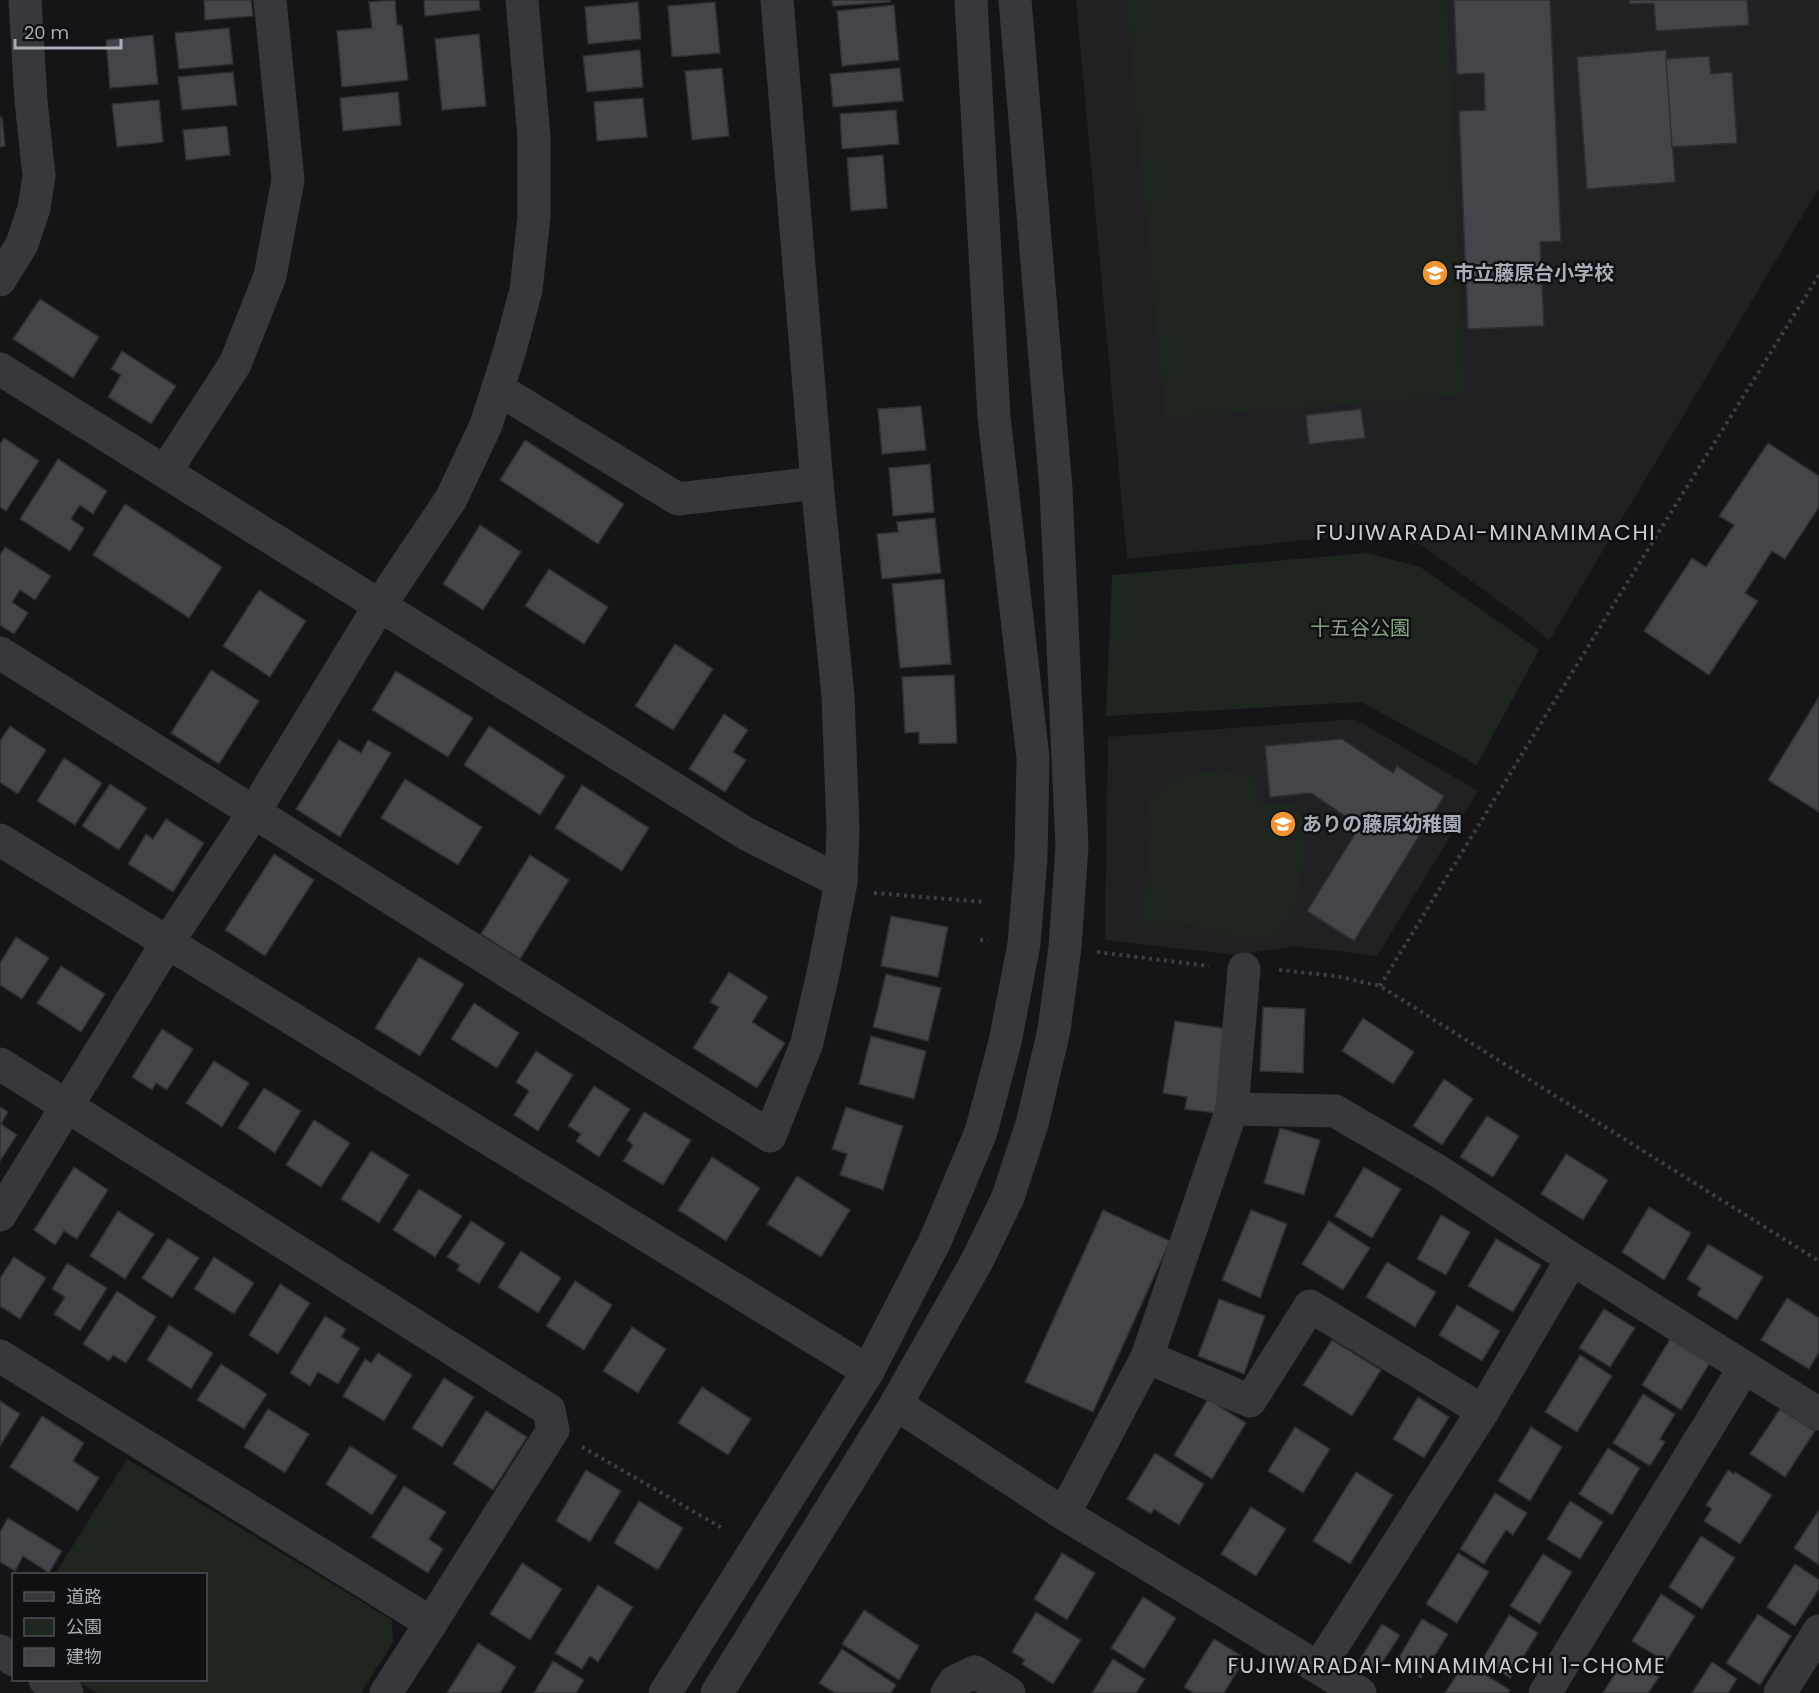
<svg xmlns="http://www.w3.org/2000/svg" width="1819" height="1693" viewBox="0 0 1819 1693" font-family="Poppins,'Noto Sans JP',sans-serif">
	<style>
		.built { fill: #212124 }
		.green { fill: #1f261f }
		.building { fill: #44454a; stroke: #2f2f33; stroke-width: 1.5 }
		.lines { fill: none; stroke-linecap: round; stroke-linejoin: round }
		.path { stroke: #3c3f43; stroke-width: 4; stroke-dasharray: 3 4.5; stroke-linecap: butt }
		.minor { stroke: #36383c; stroke-width: 33 }
		.tertiary { stroke: #36383c; stroke-width: 33 }
		.labels { text-anchor: middle; stroke-width: 5; stroke-linejoin: round; paint-order: stroke }
		.poi-label { font-size: 20px; font-weight: bold; fill: #a7aeb7; stroke: #101012; text-anchor: start }
		.park-label { font-size: 20px; fill: #81a27e; stroke: #101012 }
		.neighbourhood-label { font-size: 21px; letter-spacing: 1.5px; fill: #c8ccd3; stroke: #101012 }
		.quarter-label { font-size: 22px; letter-spacing: 1.5px; fill: #c8ccd3; stroke: #101012 }
	</style>
	<rect width="100%" height="100%" fill="#151517"/>
	<g class="built">
		<path d="M1076 0H1819V188L1549 641 1525 620 1420 544 1360 534 1127 559Z"/>
		<path d="M1355 719 1478 791 1377 956 1294 946 1236 955 1105 940 1108 737Z"/>
	</g>
	<g class="green">
		<path d="M1126 0H1447L1465 395 1165 418Z"/>
		<path d="M1367 553 1420 567 1539 650 1477 765 1361 702 1106 716 1112 575Z"/>
		<path d="M1222 770 1255 776 1258 804 1306 803V846L1296 908 1275 935 1247 940 1189 925 1141 928 1150 835 1149 798 1173 780 1193 773Z"/>
		<path d="M127 1459 392 1620 393 1642 361 1693H97L74 1680H206V1574H55Z"/>
	</g>
	<g class="building">
		<path d="M204 0H251L253 16 205 20Z"/>
		<path d="M395 0 397 25H402L408 80 342 87 337 31 372 28 369 2Z"/>
		<path d="M424 0H479L480 10 425 16Z"/>
		<path d="M832 0H890V2L833 6Z"/>
		<path d="M1454 0H1550L1561 241 1540 242 1544 326 1468 329 1459 111 1485 110 1484 73 1457 74Z"/>
		<path d="M1629 0H1747L1749 25 1656 31 1654 3 1630 4Z"/>
		<path d="M638 2 641 39 588 44 585 7Z"/>
		<path d="M715 2 720 53 672 57 668 6Z"/>
		<path d="M894 5 899 60 842 66 837 11Z"/>
		<path d="M229 28 233 64 179 69 175 33Z"/>
		<path d="M479 34 486 106 442 110 435 39Z"/>
		<path d="M153 35 158 84 110 88 106 40Z"/>
		<path d="M640 50 643 87 587 92 583 56Z"/>
		<path d="M1666 50 1675 182 1587 189 1577 57Z"/>
		<path d="M1709 56 1711 74 1732 72 1737 143 1672 147 1666 59Z"/>
		<path d="M722 68 729 136 692 140 685 71Z"/>
		<path d="M900 68 903 101 833 107 830 74Z"/>
		<path d="M233 72 237 105 182 110 178 77Z"/>
		<path d="M398 92 401 125 343 131 340 98Z"/>
		<path d="M643 98 647 137 597 141 594 102Z"/>
		<path d="M159 100 163 142 117 147 112 104Z"/>
		<path d="M896 110 899 144 842 149 840 114Z"/>
		<path d="M0 117H2L5 146 0 147Z"/>
		<path d="M227 126 230 155 186 160 183 130Z"/>
		<path d="M883 155 887 208 851 211 847 158Z"/>
		<path d="M40 299 99 337 73 378 13 339Z"/>
		<path d="M122 351 176 386 151 424 108 397 121 375 111 369Z"/>
		<path d="M921 406 926 450 882 454 878 409Z"/>
		<path d="M1361 409 1365 438 1309 444 1306 415Z"/>
		<path d="M4 438 39 461 6 511 0 507V444Z"/>
		<path d="M525 440 624 504 598 544 500 480Z"/>
		<path d="M1768 443 1819 476V507L1785 559 1772 551 1745 593 1758 601 1709 675 1644 631 1692 558 1706 567 1734 525 1719 516Z"/>
		<path d="M58 459 107 491 93 514 80 505 71 519 84 528 70 551 20 519Z"/>
		<path d="M930 464 934 512 893 516 889 468Z"/>
		<path d="M125 504 222 567 189 618 93 555Z"/>
		<path d="M935 518 941 573 882 579 877 534 898 532 897 522Z"/>
		<path d="M480 525 521 552 483 610 443 584Z"/>
		<path d="M5 547 51 576 35 600 20 590 12 602 28 613 14 634 0 625V555Z"/>
		<path d="M549 569 608 607 584 644 525 606Z"/>
		<path d="M944 579 951 664 900 668 892 584Z"/>
		<path d="M259 590 306 621 270 677 223 646Z"/>
		<path d="M675 644 713 669 673 730 635 706Z"/>
		<path d="M211 670 259 701 219 764 171 733Z"/>
		<path d="M396 671 473 718 448 757 372 710Z"/>
		<path d="M954 675 957 743 919 744V732L905 733 902 677Z"/>
		<path d="M1819 697V812L1768 780Z"/>
		<path d="M724 714 748 730 733 752 746 760 725 792 689 769Z"/>
		<path d="M10 726 46 750 18 794 0 782V741Z"/>
		<path d="M489 726 565 776 540 815 464 765Z"/>
		<path d="M1342 739 1393 773 1397 766 1444 796 1354 941 1307 911 1360 826 1311 793 1270 797 1265 746Z"/>
		<path d="M339 740 361 753 368 740 391 753 340 837 296 809Z"/>
		<path d="M64 758 102 783 75 825 37 801Z"/>
		<path d="M405 779 482 827 458 865 381 818Z"/>
		<path d="M110 784 147 808 119 850 82 826Z"/>
		<path d="M582 785 649 828 622 871 555 828Z"/>
		<path d="M166 819 204 843 173 892 128 864 146 834 153 839Z"/>
		<path d="M274 854 314 880 265 956 225 930Z"/>
		<path d="M530 855 569 880 520 959 481 934Z"/>
		<path d="M891 916 948 927 938 977 881 966Z"/>
		<path d="M16 937 49 958 22 999 0 985V963Z"/>
		<path d="M419 957 464 984 420 1056 375 1028Z"/>
		<path d="M61 966 105 994 81 1032 37 1003Z"/>
		<path d="M729 972 768 997 752 1022 785 1043 757 1088 693 1048 719 1007 710 1002Z"/>
		<path d="M886 974 941 988 928 1041 873 1027Z"/>
		<path d="M474 1003 519 1033 497 1068 451 1039Z"/>
		<path d="M1263 1007 1305 1009 1303 1073 1260 1071Z"/>
		<path d="M1363 1018 1414 1052 1393 1084 1342 1051Z"/>
		<path d="M1175 1021 1228 1029 1216 1113 1185 1109 1187 1097 1163 1093Z"/>
		<path d="M162 1029 193 1049 167 1090 156 1083 152 1090 132 1077Z"/>
		<path d="M871 1036 926 1051 914 1099 859 1084Z"/>
		<path d="M536 1051 573 1075 538 1131 514 1115 529 1091 516 1082Z"/>
		<path d="M214 1061 249 1083 222 1127 186 1103Z"/>
		<path d="M1444 1079 1473 1099 1442 1145 1413 1126Z"/>
		<path d="M594 1086 630 1109 599 1157 576 1141 581 1134 568 1126Z"/>
		<path d="M264 1088 301 1111 275 1153 238 1128Z"/>
		<path d="M0 1107 8 1112 1 1124 17 1135 0 1161Z"/>
		<path d="M846 1107 903 1126 883 1190 840 1175 847 1154 832 1149Z"/>
		<path d="M644 1112 691 1140 663 1185 623 1161 633 1145 627 1140Z"/>
		<path d="M1487 1116 1519 1136 1493 1177 1460 1157Z"/>
		<path d="M314 1120 350 1143 321 1187 286 1165Z"/>
		<path d="M1280 1128 1320 1140 1304 1195 1264 1183Z"/>
		<path d="M371 1151 409 1175 379 1223 341 1199Z"/>
		<path d="M1566 1154 1608 1180 1583 1220 1541 1194Z"/>
		<path d="M712 1157 760 1188 726 1241 678 1210Z"/>
		<path d="M74 1167 108 1190 77 1239 64 1231 55 1245 34 1230Z"/>
		<path d="M1364 1167 1401 1189 1372 1238 1335 1216Z"/>
		<path d="M797 1176 850 1210 821 1257 767 1224Z"/>
		<path d="M419 1189 462 1216 435 1257 393 1230Z"/>
		<path d="M1649 1207 1691 1233 1664 1280 1622 1252Z"/>
		<path d="M1103 1210 1170 1241 1093 1412 1025 1382Z"/>
		<path d="M1251 1210 1287 1224 1260 1298 1222 1280Z"/>
		<path d="M118 1211 154 1234 125 1279 90 1256Z"/>
		<path d="M1441 1215 1470 1232 1446 1275 1417 1259Z"/>
		<path d="M471 1221 505 1243 479 1284 457 1270 460 1265 447 1257Z"/>
		<path d="M1329 1221 1370 1248 1343 1290 1302 1264Z"/>
		<path d="M168 1238 199 1258 172 1298 142 1278Z"/>
		<path d="M1496 1239 1541 1265 1513 1312 1468 1286Z"/>
		<path d="M1708 1244 1763 1277 1737 1320 1697 1295 1701 1288 1687 1279Z"/>
		<path d="M521 1251 561 1278 538 1313 498 1287Z"/>
		<path d="M14 1257 46 1278 20 1319 0 1306V1278Z"/>
		<path d="M214 1257 254 1283 234 1314 194 1289Z"/>
		<path d="M1387 1262 1436 1292 1415 1327 1366 1297Z"/>
		<path d="M67 1263 107 1288 80 1331 54 1314 65 1297 52 1289Z"/>
		<path d="M575 1281 612 1305 584 1350 546 1326Z"/>
		<path d="M280 1284 310 1303 278 1354 249 1335Z"/>
		<path d="M117 1291 156 1317 126 1363 113 1355 109 1361 83 1344Z"/>
		<path d="M1787 1298 1819 1318V1352L1809 1369 1761 1340Z"/>
		<path d="M1219 1299 1265 1316 1244 1374 1198 1356Z"/>
		<path d="M1457 1305 1500 1331 1482 1361 1439 1335Z"/>
		<path d="M1604 1309 1635 1328 1610 1367 1579 1348Z"/>
		<path d="M325 1316 346 1329 341 1337 360 1348 338 1384 318 1372 310 1386 290 1373Z"/>
		<path d="M169 1325 213 1353 191 1389 147 1360Z"/>
		<path d="M632 1327 666 1349 638 1393 603 1371Z"/>
		<path d="M1672 1336 1711 1361 1681 1410 1642 1385Z"/>
		<path d="M1332 1340 1381 1370 1352 1416 1303 1385Z"/>
		<path d="M378 1353 412 1375 384 1421 343 1396 365 1359 371 1363Z"/>
		<path d="M1580 1355 1612 1376 1577 1432 1545 1412Z"/>
		<path d="M221 1364 267 1394 244 1429 197 1400Z"/>
		<path d="M444 1378 474 1397 442 1447 412 1428Z"/>
		<path d="M702 1387 751 1419 728 1455 678 1423Z"/>
		<path d="M1643 1394 1675 1414 1660 1439 1665 1442 1650 1466 1613 1443Z"/>
		<path d="M1418 1397 1449 1417 1424 1458 1393 1439Z"/>
		<path d="M1208 1399 1246 1423 1212 1479 1174 1455Z"/>
		<path d="M0 1401 20 1414 0 1446Z"/>
		<path d="M268 1409 309 1434 285 1473 244 1447Z"/>
		<path d="M1780 1409 1815 1431 1785 1477 1750 1454Z"/>
		<path d="M486 1411 527 1437 493 1490 453 1464Z"/>
		<path d="M42 1416 84 1443 73 1461 99 1478 78 1511 10 1467Z"/>
		<path d="M1295 1427 1330 1449 1303 1493 1268 1471Z"/>
		<path d="M1531 1427 1562 1447 1530 1501 1498 1481Z"/>
		<path d="M350 1446 397 1476 372 1515 326 1484Z"/>
		<path d="M1608 1448 1640 1468 1612 1515 1579 1494Z"/>
		<path d="M1155 1453 1204 1484 1179 1525 1154 1509 1151 1514 1127 1499Z"/>
		<path d="M586 1470 621 1491 590 1542 556 1521Z"/>
		<path d="M1728 1470 1734 1474 1735 1472 1772 1495 1740 1544 1704 1521 1712 1509 1706 1505Z"/>
		<path d="M1356 1472 1393 1495 1350 1564 1313 1541Z"/>
		<path d="M404 1486 446 1512 429 1539 443 1549 428 1573 371 1537Z"/>
		<path d="M1495 1493 1527 1513 1513 1535 1506 1530 1484 1564 1460 1549Z"/>
		<path d="M639 1501 683 1528 658 1570 614 1543Z"/>
		<path d="M1570 1501 1603 1522 1580 1559 1547 1539Z"/>
		<path d="M1251 1507 1286 1529 1256 1576 1221 1554Z"/>
		<path d="M1819 1510V1565L1794 1548Z"/>
		<path d="M8 1518 62 1551 49 1573 23 1556 15 1571 0 1562V1532Z"/>
		<path d="M1701 1536 1735 1558 1702 1609 1669 1587Z"/>
		<path d="M1062 1553 1095 1573 1067 1620 1034 1599Z"/>
		<path d="M1458 1553 1489 1572 1457 1623 1426 1604Z"/>
		<path d="M1543 1554 1572 1572 1540 1624 1510 1606Z"/>
		<path d="M522 1563 562 1589 530 1640 490 1614Z"/>
		<path d="M1795 1564 1819 1580V1589L1795 1626 1767 1607Z"/>
		<path d="M598 1585 633 1607 598 1662 590 1656 582 1669 555 1653Z"/>
		<path d="M1661 1594 1695 1616 1666 1662 1632 1641Z"/>
		<path d="M1143 1597 1176 1618 1144 1669 1111 1648Z"/>
		<path d="M864 1610 919 1646 899 1680 842 1644Z"/>
		<path d="M1036 1612 1081 1640 1053 1684 1022 1664 1025 1660 1012 1652Z"/>
		<path d="M1758 1614 1791 1636 1760 1685 1726 1663Z"/>
		<path d="M1509 1615 1538 1633 1510 1678 1482 1660Z"/>
		<path d="M1422 1619 1448 1634 1421 1678 1396 1662Z"/>
		<path d="M1382 1624 1400 1635 1376 1672 1359 1661Z"/>
		<path d="M1214 1639 1245 1658 1224 1693H1194L1184 1687Z"/>
		<path d="M478 1643 516 1667 500 1693H447Z"/>
		<path d="M842 1649 896 1685 891 1693H835L819 1683Z"/>
		<path d="M1626 1656 1659 1677 1648 1693H1603Z"/>
		<path d="M1113 1659 1145 1679 1136 1693H1092Z"/>
		<path d="M553 1661 584 1680 576 1693H534Z"/>
		<path d="M1465 1662 1510 1690 1508 1693H1445Z"/>
		<path d="M1712 1662 1737 1679 1728 1693H1692Z"/>
	</g>
	<g class="lines">
		<g class="path">
			<path d="M874 893 985 902"/>
			<path d="M980 940 988 941"/>
			<path d="M1097 952 1209 966"/>
			<path d="M1279 970 1336 976 1380 986 1819 1261"/>
			<path d="M1380 986 1627 583 1819 275"/>
			<path d="M582 1447 722 1528"/>
		</g>
		<g class="minor">
			<path d="M0 280 22 244 34 208 39 176 31 101 25 0"/>
			<path d="M0 369 745 833 841 882"/>
			<path d="M498 389 678 499 817 483"/>
			<path d="M165 472 235 364 270 276 288 180 270 0"/>
			<path d="M0 653 770 1136 807 1043 824 969 841 882 843 829 838 696 817 483 777 0"/>
			<path d="M0 840 868 1371"/>
			<path d="M0 1064 549 1410 553 1430 431 1623"/>
			<path d="M1232 1109 1335 1111 1438 1171 1572 1259 1819 1414"/>
			<path d="M0 1215 167 943 254 812 380 605 451 499 486 425 510 350 526 290 534 217V137L522 0"/>
			<path d="M0 1356 431 1623 386 1693"/>
			<path d="M1147 1357 1250 1401 1310 1306 1483 1411"/>
			<path d="M896 1404 1064 1514 1360 1693"/>
			<path d="M1064 1514 1147 1357 1232 1109 1244 969"/>
			<path d="M0 1651 14 1660"/>
			<path d="M1319 1667 1483 1411 1572 1259"/>
			<path d="M45 1680 67 1693"/>
			<path d="M947 1693 954 1682 975 1672 1009 1693"/>
			<path d="M1545 1693 1744 1368"/>
			<path d="M1780 1693 1819 1631"/>
		</g>
		<g class="tertiary">
			<path d="M665 1693 868 1371 935 1241 981 1132 1005 1042 1024 944 1031 858 1033 758 994 417 971 0"/>
			<path d="M717 1693 896 1404 977 1261 1008 1197 1032 1124 1054 1030 1065 947 1072 847 1056 489 1015 0"/>
		</g>
	</g>
	<defs>
		<symbol id="school-disc" viewBox="-11 -11 22 22"><circle r="9.5" fill="#f09334" stroke="#101012"/><path d="M0-5L7-2L0 1L-7-2ZM-4 1L0 2.5L4 1V4Q0 6-4 4Z" fill="#fff"/></symbol>
	</defs>
	<g fill-rule="evenodd">
		<use href="#school-disc" x="1420" y="258" width="30" height="30"/>
		<use href="#school-disc" x="1268" y="809" width="30" height="30"/>
	</g>
	<g class="labels">
		<g class="poi-label">
			<text x="1454" y="280">市立藤原台小学校</text>
			<text x="1302" y="831">ありの藤原幼稚園</text>
		</g>
		<g class="park-label">
			<text x="1360" y="635">十五谷公園</text>
		</g>
		<g class="neighbourhood-label">
			<text x="1447" y="1673">FUJIWARADAI-MINAMIMACHI 1-CHOME</text>
		</g>
		<g class="quarter-label">
			<text x="1486" y="540">FUJIWARADAI-MINAMIMACHI</text>
		</g>
	</g>
	<rect x="12" y="1573" width="195" height="108" fill="#101012" stroke="#4c4f54" stroke-width="1.5"/>
	<rect x="24" y="1592" width="30" height="9" fill="#36383c" stroke="#4c4f54" stroke-width="1.5"/>
	<text x="66" y="1603" font-size="18" fill="#a7aeb7">道路</text>
	<rect x="24" y="1618" width="30" height="18" fill="#1f261f" stroke="#4c4f54" stroke-width="1.5"/>
	<text x="66" y="1633" font-size="18" fill="#a7aeb7">公園</text>
	<rect x="24" y="1648" width="30" height="18" fill="#44454a" stroke="#4c4f54" stroke-width="1.5"/>
	<text x="66" y="1663" font-size="18" fill="#a7aeb7">建物</text>
	<path d="M15 39v9h106v-9" fill="none" stroke="#a7aeb7" stroke-width="3"/>
	<text x="24" y="39" font-size="18" fill="#a7aeb7" stroke="#101012" stroke-width="4.5" paint-order="stroke">20 m</text>
</svg>
